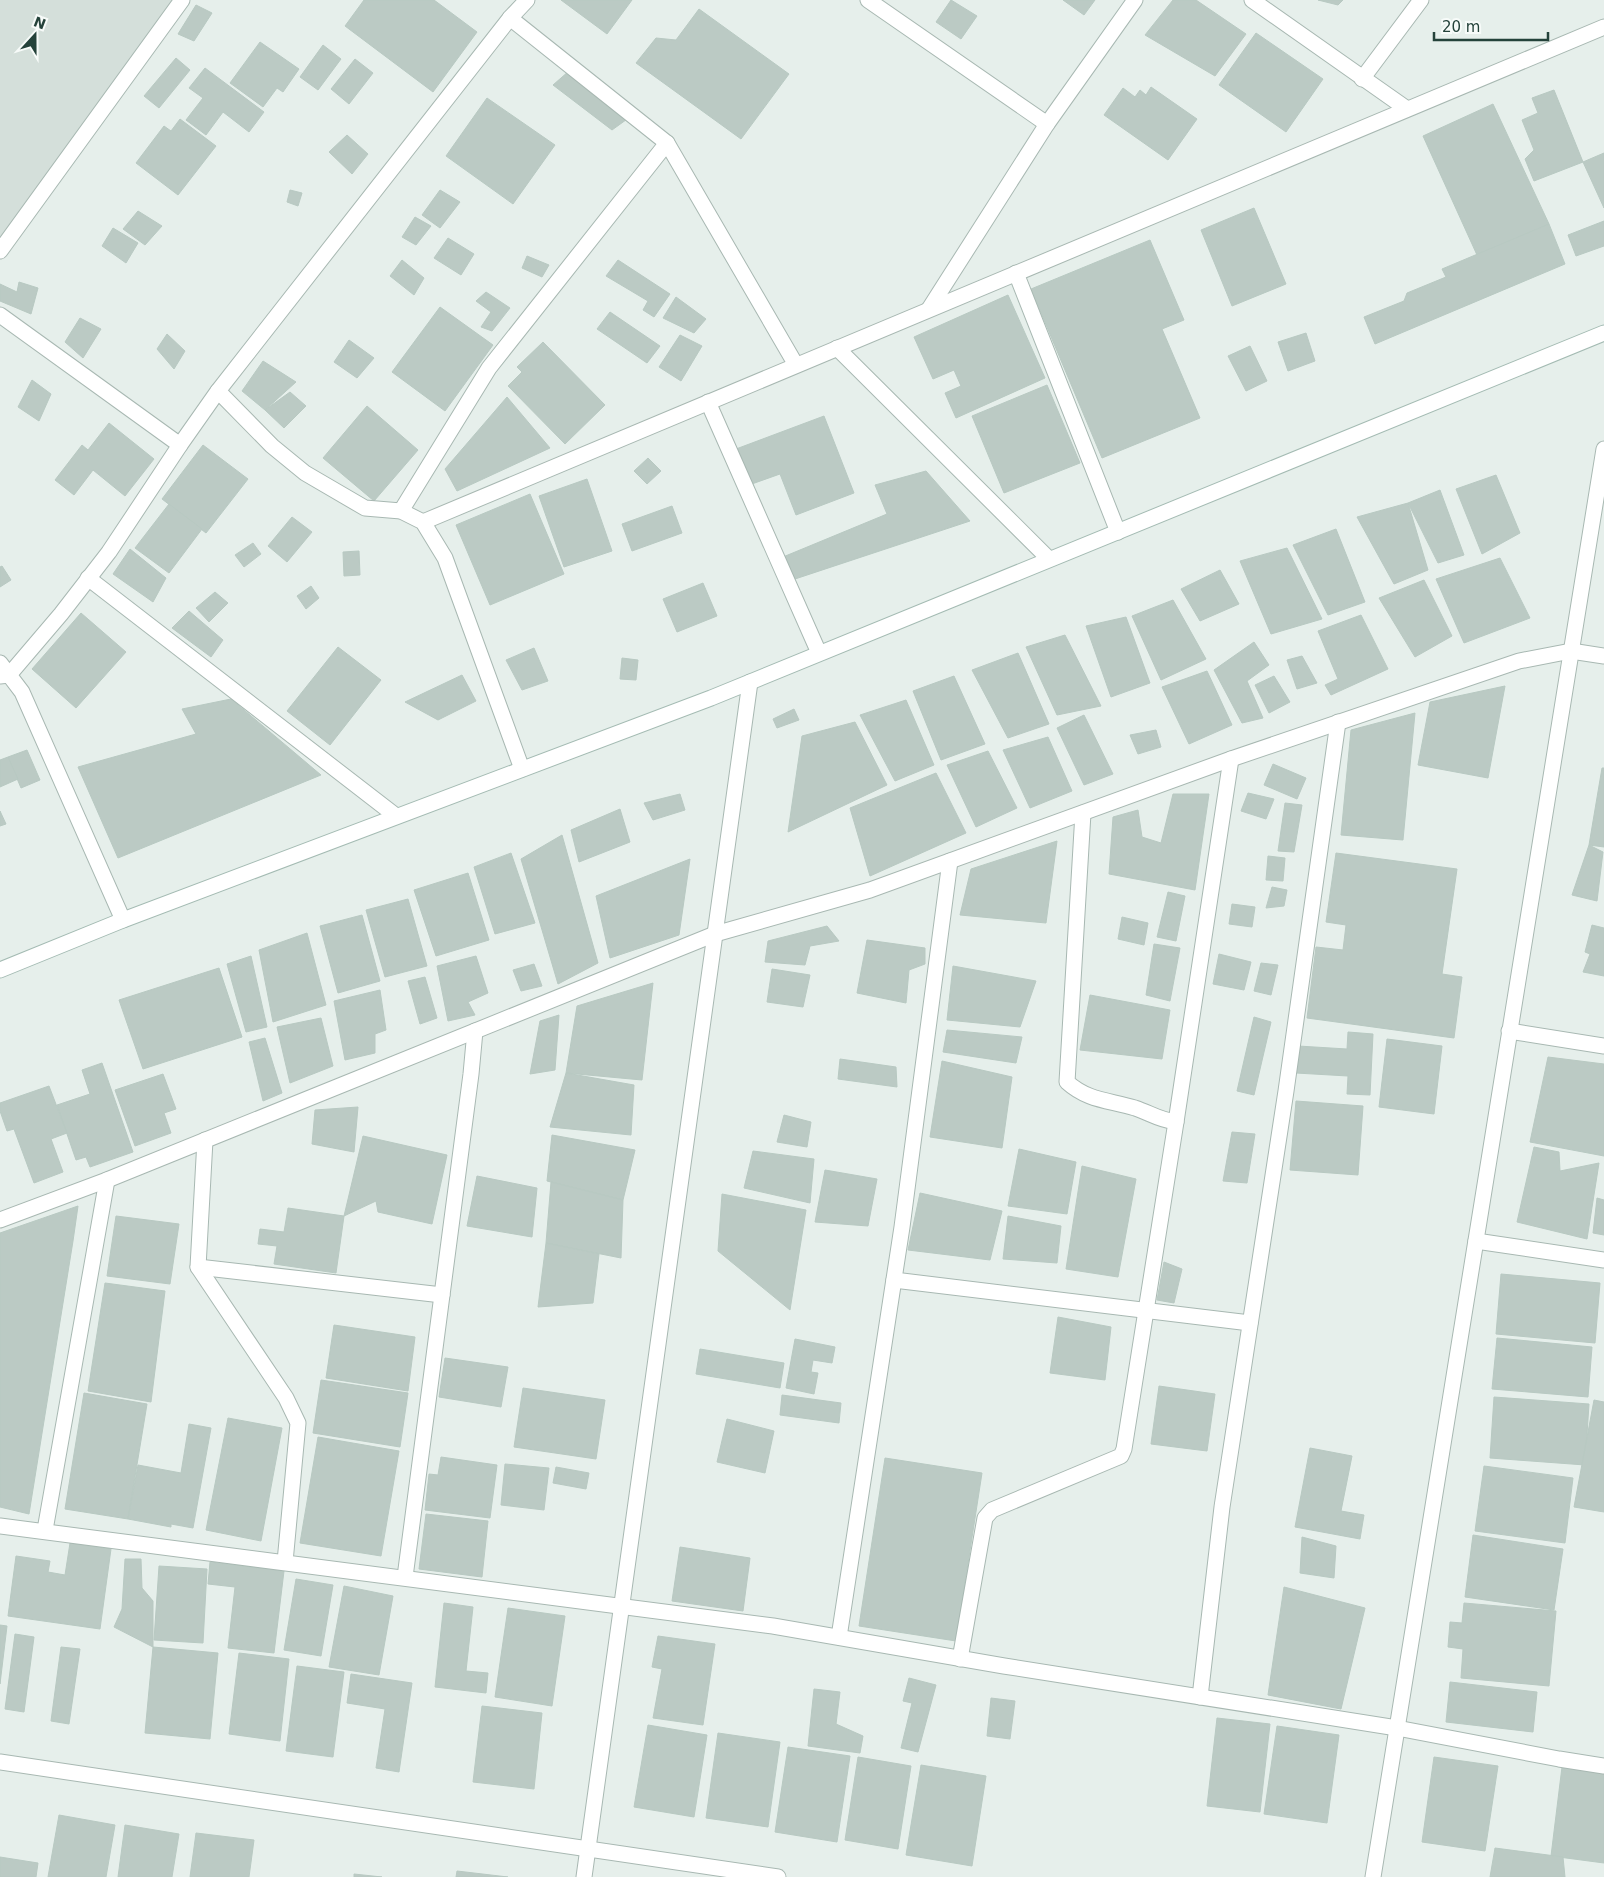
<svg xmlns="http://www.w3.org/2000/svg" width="1604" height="1877" viewBox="0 0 1604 1877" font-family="'DejaVu Sans',sans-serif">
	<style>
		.built { fill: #d4dfda }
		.building { fill: #bbcac4; stroke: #b8c9c2 }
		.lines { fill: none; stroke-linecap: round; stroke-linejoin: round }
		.street-casing { stroke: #a8b8b2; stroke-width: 17 }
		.secondary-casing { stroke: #a4bbb3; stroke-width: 17 }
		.street { stroke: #fff; stroke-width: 15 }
		.secondary { stroke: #fff; stroke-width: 15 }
	</style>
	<rect width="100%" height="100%" fill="#e6efeb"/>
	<path class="built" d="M0 0H174L0 238Z"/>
	<g class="building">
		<path d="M364 0H434L477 32 433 92 345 26Z"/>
		<path d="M561 0H632L607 34Z"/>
		<path d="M951 0 977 16 961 39 936 22Z"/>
		<path d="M1063 0H1095L1084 15Z"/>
		<path d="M1173 0H1196L1246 34 1215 76 1145 35Z"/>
		<path d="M1318 0H1343L1338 5Z"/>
		<path d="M196 5 212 13 194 41 178 34Z"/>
		<path d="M699 9 789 74 741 139 636 63 656 38 676 40Z"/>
		<path d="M1256 33 1323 79 1286 132 1219 85Z"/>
		<path d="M260 42 299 69 283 92 277 88 263 107 230 83Z"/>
		<path d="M323 45 341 59 318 90 300 77Z"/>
		<path d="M176 58 190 70 159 108 144 96Z"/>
		<path d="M355 59 373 73 349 104 331 89Z"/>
		<path d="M205 68 264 112 249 132 223 112 206 135 186 120 203 98 189 88Z"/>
		<path d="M569 71 630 117 612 130 553 85Z"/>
		<path d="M1151 87 1197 119 1168 160 1104 115 1123 88 1135 97 1140 90 1146 95Z"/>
		<path d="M1554 90 1583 162 1534 181 1525 159 1534 150 1522 120 1538 113 1532 98Z"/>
		<path d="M487 98 555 145 513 204 446 156Z"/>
		<path d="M1493 104 1549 224 1477 255 1423 136Z"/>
		<path d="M180 119 216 146 178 195 136 163 164 126 171 131Z"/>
		<path d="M347 135 368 154 352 174 329 152Z"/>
		<path d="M1604 153V208L1583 162Z"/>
		<path d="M290 190 302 193 298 206 287 202Z"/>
		<path d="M440 190 460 202 440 228 422 215Z"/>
		<path d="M1254 208 1286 284 1232 306 1201 230Z"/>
		<path d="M138 211 162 226 145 245 123 229Z"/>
		<path d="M415 217 431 226 416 245 402 237Z"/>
		<path d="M1604 221V246L1576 256 1568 235Z"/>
		<path d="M1549 224 1565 264 1375 344 1364 317 1404 301 1407 293 1446 277 1442 269Z"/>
		<path d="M113 228 138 243 126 263 102 246Z"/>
		<path d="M448 238 474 254 461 275 434 258Z"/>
		<path d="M1150 240 1184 320 1162 329 1200 418 1102 458 1031 289Z"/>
		<path d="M527 256 549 265 542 277 522 268Z"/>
		<path d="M402 260 424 278 414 295 390 276Z"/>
		<path d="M618 260 670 294 654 317 643 310 648 301 606 276Z"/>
		<path d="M19 282 38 288 31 314 0 301V284L17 292Z"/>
		<path d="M486 292 510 308 492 331 481 327 491 312 476 301Z"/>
		<path d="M1008 295 1045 378 956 418 945 393 961 386 954 370 933 379 914 337Z"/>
		<path d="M676 297 706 319 694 333 663 318Z"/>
		<path d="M440 307 493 345 445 411 392 372Z"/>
		<path d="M610 312 660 346 647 363 597 329Z"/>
		<path d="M80 318 101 329 83 358 65 342Z"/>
		<path d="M1306 333 1315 361 1288 371 1278 342Z"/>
		<path d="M167 334 185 351 174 369 157 349Z"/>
		<path d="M680 335 702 346 681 381 659 367Z"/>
		<path d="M349 340 374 358 357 378 334 362Z"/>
		<path d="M543 342 605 405 565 444 508 386 522 372 517 367Z"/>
		<path d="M1250 346 1267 381 1246 391 1228 356Z"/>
		<path d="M263 361 296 382 265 410 242 391Z"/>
		<path d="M32 380 51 394 39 421 18 407Z"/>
		<path d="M1047 385 1080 463 1004 493 972 416Z"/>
		<path d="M290 392 306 406 284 428 265 410Z"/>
		<path d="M507 397 550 448 457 491 445 469Z"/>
		<path d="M367 406 418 450 374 501 323 458Z"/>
		<path d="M824 416 854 493 796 515 780 474 749 485 736 449Z"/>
		<path d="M109 423 154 459 125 496 93 470 74 495 55 480 82 445 88 450Z"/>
		<path d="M203 445 248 479 206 533 162 499Z"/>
		<path d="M648 458 661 471 647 484 634 471Z"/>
		<path d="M926 471 970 521 792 580 783 557 887 514 875 485Z"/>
		<path d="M1496 475 1520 533 1482 554 1456 489Z"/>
		<path d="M587 479 612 551 564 567 539 496Z"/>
		<path d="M1440 490 1464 555 1438 563 1408 503Z"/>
		<path d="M530 494 564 574 490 605 456 525Z"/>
		<path d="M1408 503 1428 570 1394 584 1357 517Z"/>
		<path d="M169 504 202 529 169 573 135 548Z"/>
		<path d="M672 506 682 533 632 551 622 524Z"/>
		<path d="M292 517 312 532 287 562 268 546Z"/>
		<path d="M1336 529 1365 602 1328 615 1293 545Z"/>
		<path d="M253 543 261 554 244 567 235 555Z"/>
		<path d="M1287 548 1322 619 1271 634 1240 561Z"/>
		<path d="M130 549 166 578 153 602 113 574Z"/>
		<path d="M359 551 360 575 344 576 343 552Z"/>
		<path d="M1500 558 1530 618 1464 643 1436 579Z"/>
		<path d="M2 566 11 580 0 587V567Z"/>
		<path d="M1220 570 1239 604 1200 621 1181 589Z"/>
		<path d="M1424 580 1452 636 1415 657 1379 598Z"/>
		<path d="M703 583 717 616 677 632 663 599Z"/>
		<path d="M311 586 319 598 306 609 297 596Z"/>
		<path d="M215 592 228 603 209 622 196 608Z"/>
		<path d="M1173 600 1206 659 1161 680 1132 616Z"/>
		<path d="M189 611 223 640 211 657 172 628Z"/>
		<path d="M81 613 126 652 76 708 32 669Z"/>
		<path d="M1361 615 1388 669 1331 695 1325 685 1338 679 1318 631Z"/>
		<path d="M1126 617 1150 683 1111 697 1086 626Z"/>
		<path d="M1065 635 1101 706 1057 715 1026 647Z"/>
		<path d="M1254 642 1269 665 1247 681 1263 718 1242 723 1214 670Z"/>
		<path d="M338 647 381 680 330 745 287 711Z"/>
		<path d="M534 648 548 681 522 690 506 660Z"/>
		<path d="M1018 653 1049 724 1008 738 972 670Z"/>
		<path d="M1302 656 1317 683 1297 689 1287 660Z"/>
		<path d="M622 658 638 660 636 680 620 679Z"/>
		<path d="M1207 671 1232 725 1189 744 1162 687Z"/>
		<path d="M462 675 476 701 438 720 405 702Z"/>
		<path d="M954 676 985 744 941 760 913 691Z"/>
		<path d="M1274 676 1290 702 1269 713 1255 685Z"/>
		<path d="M1505 686 1488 778 1418 765 1430 702Z"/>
		<path d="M231 699 321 775 118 858 78 767 196 734 182 709Z"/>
		<path d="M906 700 934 765 895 781 860 715Z"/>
		<path d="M794 709 799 720 777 728 773 719Z"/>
		<path d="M1415 713 1403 840 1341 835 1351 730Z"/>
		<path d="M1084 715 1113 774 1084 785 1057 728Z"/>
		<path d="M855 722 887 785 788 832 802 736Z"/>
		<path d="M1156 730 1161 747 1138 754 1130 735Z"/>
		<path d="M1048 737 1072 791 1030 808 1003 750Z"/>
		<path d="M27 750 40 780 21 788 8 757Z"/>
		<path d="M988 751 1017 808 976 827 947 765Z"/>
		<path d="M8 757 18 779 0 787V760Z"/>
		<path d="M1273 764 1306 778 1297 799 1264 785Z"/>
		<path d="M1602 768H1604V847L1589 845Z"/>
		<path d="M936 773 966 833 870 876 850 808Z"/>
		<path d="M1248 793 1274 799 1266 819 1241 811Z"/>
		<path d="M680 794 685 810 653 820 644 803Z"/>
		<path d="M1173 794H1209L1195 890 1109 874 1113 817 1138 810 1142 837 1161 843Z"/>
		<path d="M1285 803 1302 805 1294 852 1278 851Z"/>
		<path d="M620 809 630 842 579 862 571 830Z"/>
		<path d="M0 811 6 824 0 826Z"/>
		<path d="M562 835 598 963 558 984 521 859Z"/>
		<path d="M1057 841 1046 923 960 915 971 869Z"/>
		<path d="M1589 845 1603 852 1597 901 1572 895Z"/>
		<path d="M511 853 535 923 495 934 474 867Z"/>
		<path d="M1336 853 1457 869 1442 974 1462 977 1454 1038 1307 1018 1316 947 1343 950 1346 925 1326 922Z"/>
		<path d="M1268 856 1285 858 1283 881 1266 880Z"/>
		<path d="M690 859 679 935 610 958 596 896Z"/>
		<path d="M468 873 489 940 436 956 414 890Z"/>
		<path d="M1272 887 1287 890 1284 906 1266 908Z"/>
		<path d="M1168 892 1185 896 1176 941 1157 937Z"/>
		<path d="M408 899 427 966 385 977 366 910Z"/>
		<path d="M1232 904 1255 907 1252 927 1229 924Z"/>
		<path d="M362 915 380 981 338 993 320 926Z"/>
		<path d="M1122 917 1148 923 1144 945 1118 939Z"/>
		<path d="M1592 925 1604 928V976L1583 972 1590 954 1585 952Z"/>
		<path d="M827 926 839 941 810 946 805 965 765 962 768 941Z"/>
		<path d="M307 933 326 1005 273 1022 259 950Z"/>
		<path d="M867 940 925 948V964L909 970 906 1003 857 993Z"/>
		<path d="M1154 944 1180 948 1170 1001 1146 995Z"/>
		<path d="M1219 954 1251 962 1244 990 1213 984Z"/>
		<path d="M251 956 267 1027 246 1032 227 964Z"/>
		<path d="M476 956 488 993 468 1002 475 1015 448 1021 437 966Z"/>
		<path d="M1261 963 1278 965 1271 995 1254 991Z"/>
		<path d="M534 964 542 986 521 991 513 970Z"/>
		<path d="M953 966 1036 981 1020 1027 947 1020Z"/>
		<path d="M219 968 242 1037 143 1069 119 1000Z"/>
		<path d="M772 969 810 975 803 1007 767 1002Z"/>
		<path d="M425 977 437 1018 420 1024 408 981Z"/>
		<path d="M653 983 642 1080 566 1073 577 1006Z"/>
		<path d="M380 990 386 1030 375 1034V1053L345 1060 334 1001Z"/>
		<path d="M1090 995 1170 1010 1162 1059 1080 1050Z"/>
		<path d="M559 1015 555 1070 530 1074 540 1021Z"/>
		<path d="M1254 1017 1271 1022 1254 1095 1237 1091Z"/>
		<path d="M321 1018 333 1066 290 1083 277 1027Z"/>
		<path d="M947 1030 1022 1037 1016 1063 943 1052Z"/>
		<path d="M1348 1032 1373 1034 1370 1095 1347 1094 1348 1076 1296 1073 1298 1046 1347 1049Z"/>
		<path d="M265 1038 282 1093 263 1101 249 1042Z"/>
		<path d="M1387 1039 1442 1046 1434 1114 1379 1107Z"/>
		<path d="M1548 1057 1604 1064V1156L1530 1142Z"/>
		<path d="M840 1059 896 1067 897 1087 838 1079Z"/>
		<path d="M942 1061 1012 1077 1002 1148 930 1137Z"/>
		<path d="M102 1063 133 1152 90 1167 86 1157 76 1160 57 1105 90 1094 82 1070Z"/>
		<path d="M566 1073 634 1085 631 1135 550 1127Z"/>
		<path d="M163 1074 176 1109 164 1113 171 1133 135 1146 115 1090Z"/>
		<path d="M49 1086 67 1133 51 1139 63 1172 34 1183 14 1129 7 1131 0 1111V1103Z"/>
		<path d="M1296 1101 1363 1106 1358 1175 1290 1170Z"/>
		<path d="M358 1107 354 1152 312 1144 315 1110Z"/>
		<path d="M784 1115 811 1122 807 1147 777 1142Z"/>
		<path d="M1232 1132 1255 1134 1247 1183 1223 1181Z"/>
		<path d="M552 1135 635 1150 623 1200 547 1181Z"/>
		<path d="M363 1136 447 1155 432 1224 378 1212 376 1201 344 1216Z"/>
		<path d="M1534 1147 1559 1152 1560 1171 1599 1163 1587 1239 1517 1222Z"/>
		<path d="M1019 1149 1076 1162 1067 1214 1008 1206Z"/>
		<path d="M753 1151 814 1159 810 1203 744 1188Z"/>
		<path d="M1082 1166 1136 1179 1118 1277 1066 1269Z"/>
		<path d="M825 1170 877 1179 868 1226 815 1222Z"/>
		<path d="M477 1176 537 1188 532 1237 467 1226Z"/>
		<path d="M551 1182 623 1200 621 1258 546 1243Z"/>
		<path d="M920 1193 1002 1211 990 1260 908 1250Z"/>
		<path d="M722 1194 806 1210 790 1310 718 1251Z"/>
		<path d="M1597 1198 1604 1200V1235L1593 1233Z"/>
		<path d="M78 1206 73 1241 29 1514 0 1507V1233Z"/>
		<path d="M288 1208 344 1216 336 1273 274 1264 277 1246 258 1244 260 1229 284 1232Z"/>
		<path d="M116 1216 179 1224 170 1284 107 1276Z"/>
		<path d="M1008 1216 1061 1226 1057 1263 1003 1259Z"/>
		<path d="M546 1243 599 1254 593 1303 538 1307Z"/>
		<path d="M1164 1262 1182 1269 1174 1303 1157 1300Z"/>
		<path d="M1501 1274 1600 1283 1595 1343 1496 1334Z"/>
		<path d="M105 1283 165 1291 151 1402 88 1391Z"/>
		<path d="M1058 1317 1111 1327 1105 1380 1050 1373Z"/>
		<path d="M334 1325 415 1337 408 1391 326 1378Z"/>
		<path d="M1497 1338 1592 1347 1588 1397 1492 1389Z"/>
		<path d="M795 1339 835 1347 832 1363 813 1360 811 1372 818 1373 814 1394 786 1388Z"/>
		<path d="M700 1349 784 1363 780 1388 696 1374Z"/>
		<path d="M445 1358 508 1367 501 1407 439 1397Z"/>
		<path d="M321 1380 408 1393 400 1447 313 1433Z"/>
		<path d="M1159 1386 1215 1394 1207 1451 1151 1444Z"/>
		<path d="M523 1388 605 1400 596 1459 514 1447Z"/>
		<path d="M84 1393 147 1404 128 1519 65 1509Z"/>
		<path d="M782 1395 841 1403 839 1423 780 1415Z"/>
		<path d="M1494 1397 1589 1404 1585 1465 1490 1458Z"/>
		<path d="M1594 1400 1604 1402V1512L1574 1507Z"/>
		<path d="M228 1418 282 1428 261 1541 206 1530Z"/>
		<path d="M727 1419 774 1431 765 1473 717 1462Z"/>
		<path d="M189 1424 211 1428 193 1528 171 1524V1527L128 1519 138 1465 181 1473Z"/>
		<path d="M318 1437 399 1451 381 1556 300 1543Z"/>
		<path d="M1310 1448 1352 1456 1341 1511 1364 1515 1360 1539 1295 1527Z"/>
		<path d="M441 1457 497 1465 490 1518 425 1510 429 1474 438 1475Z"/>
		<path d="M885 1458 982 1473 956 1641 859 1626Z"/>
		<path d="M505 1464 549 1468 544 1510 501 1505Z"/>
		<path d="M1484 1466 1573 1478 1565 1543 1475 1531Z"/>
		<path d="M556 1467 589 1473 586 1489 553 1483Z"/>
		<path d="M426 1514 488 1521 482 1577 419 1569Z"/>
		<path d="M1473 1535 1563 1549 1554 1610 1465 1597Z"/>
		<path d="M1302 1537 1336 1546 1334 1578 1300 1573Z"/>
		<path d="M70 1543 111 1549 100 1629 8 1616 16 1556 50 1561 48 1572 65 1575Z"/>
		<path d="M680 1547 750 1558 743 1611 672 1601Z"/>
		<path d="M125 1559H141L142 1588 153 1601V1647L114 1627 122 1609Z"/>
		<path d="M210 1562 284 1571 274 1653 228 1648 235 1587 208 1584Z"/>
		<path d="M159 1566 207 1569 203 1643 154 1640Z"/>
		<path d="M296 1579 333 1585 321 1656 284 1650Z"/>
		<path d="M344 1586 393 1596 379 1675 329 1667Z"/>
		<path d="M1284 1587 1365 1608 1341 1709 1268 1695Z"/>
		<path d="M444 1603 473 1607 466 1671 488 1673 486 1693 435 1687Z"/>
		<path d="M1464 1603 1556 1611 1549 1686 1461 1678 1463 1649 1448 1647 1450 1622 1462 1623Z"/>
		<path d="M508 1608 565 1616 552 1706 495 1697Z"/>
		<path d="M0 1625 7 1626 0 1684Z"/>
		<path d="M15 1634 34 1637 24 1712 5 1709Z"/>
		<path d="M658 1636 715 1644 703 1725 653 1718 662 1669 652 1667Z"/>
		<path d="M61 1647 80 1649 69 1724 51 1721Z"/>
		<path d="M153 1647 218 1653 210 1739 145 1733Z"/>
		<path d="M239 1653 289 1659 280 1741 229 1734Z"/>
		<path d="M297 1666 344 1672 333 1757 286 1751Z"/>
		<path d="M351 1674 412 1683 399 1772 376 1768 385 1709 347 1703Z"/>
		<path d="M909 1678 936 1685 918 1752 901 1748 912 1703 903 1701Z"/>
		<path d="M1450 1682 1537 1692 1533 1732 1446 1722Z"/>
		<path d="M814 1689 840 1692 836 1724 863 1736 860 1753 808 1746Z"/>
		<path d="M991 1698 1015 1701 1010 1739 987 1736Z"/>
		<path d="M482 1706 542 1713 534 1789 473 1782Z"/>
		<path d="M1217 1718 1270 1724 1260 1812 1207 1806Z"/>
		<path d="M648 1725 707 1735 694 1817 634 1807Z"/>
		<path d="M1277 1726 1339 1735 1327 1823 1264 1814Z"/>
		<path d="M718 1733 780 1742 768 1827 706 1818Z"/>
		<path d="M788 1747 850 1756 837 1842 775 1832Z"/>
		<path d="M858 1757 911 1766 898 1849 845 1840Z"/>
		<path d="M1434 1757 1498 1766 1485 1851 1422 1842Z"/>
		<path d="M921 1765 986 1776 972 1866 906 1855Z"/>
		<path d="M1562 1767 1604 1773V1863L1551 1856Z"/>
		<path d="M59 1815 115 1825 106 1877H48Z"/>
		<path d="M125 1825 179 1834 172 1877H118Z"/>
		<path d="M196 1833 254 1840 249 1877H190Z"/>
		<path d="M1495 1848 1563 1857 1565 1877H1490Z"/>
		<path d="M0 1857 38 1863 36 1877H0Z"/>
		<path d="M457 1871 508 1877H456Z"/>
		<path d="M354 1874 382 1877H354Z"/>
	</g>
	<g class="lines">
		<defs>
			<g id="street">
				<path d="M868 0 1047 124"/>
				<path d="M1252 0 1407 109"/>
				<path d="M510 18 667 143 796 365"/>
				<path d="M1362 79 1421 0"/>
				<path d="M0 251 182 0"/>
				<path d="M1016 273 1118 532"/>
				<path d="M929 309 1047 124 1135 0"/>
				<path d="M0 315 180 445 218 391 510 18 527 0"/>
				<path d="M837 348 1049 559"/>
				<path d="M218 391 272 446 305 473 365 508 401 511 423 522 445 558 522 769"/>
				<path d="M708 402 819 653"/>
				<path d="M401 511 489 368 667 143"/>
				<path d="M423 522 1604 27"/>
				<path d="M88 578 396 816"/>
				<path d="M0 663 22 692 123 920"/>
				<path d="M0 676 9 675 61 614 109 552 180 445"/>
				<path d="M1509 1031 1604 1046"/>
				<path d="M1176 1122 1231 759"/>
				<path d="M205 1140 198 1267 286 1398 298 1423 285 1562"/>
				<path d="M0 1220 107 1180 715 934 870 890 1231 759 1519 661 1571 651 1604 656"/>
				<path d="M1476 1241 1604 1260"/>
				<path d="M198 1267 442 1295"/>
				<path d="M894 1280 1250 1323"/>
				<path d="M0 1526 773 1626 1004 1666 1397 1728 1559 1759 1604 1766"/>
				<path d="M45 1530 107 1180"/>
				<path d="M405 1577 471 1074 475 1031"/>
				<path d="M839 1637 902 1227 950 861"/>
				<path d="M960 1659 985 1518 992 1510 1121 1456 1124 1449 1176 1122C1159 1120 1150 1113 1135 1108 1109 1100 1088 1101 1067 1082L1083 813"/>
				<path d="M1200 1697 1222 1507 1286 1091 1338 722"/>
				<path d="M0 1762 778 1877"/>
				<path d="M584 1877 750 682"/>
				<path d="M1373 1877 1604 449"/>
			</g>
			<path id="secondary" d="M0 970 123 920 711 698 1604 333"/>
		</defs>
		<use href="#street" class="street-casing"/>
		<use href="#secondary" class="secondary-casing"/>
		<use href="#street" class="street"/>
		<use href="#secondary" class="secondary"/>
	</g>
	<g transform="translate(35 35) rotate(21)" stroke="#f7fbf9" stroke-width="4" paint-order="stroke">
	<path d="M0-4L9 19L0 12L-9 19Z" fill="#24423a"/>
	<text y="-8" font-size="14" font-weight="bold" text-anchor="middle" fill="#24423a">N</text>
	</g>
	<path d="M1434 32v8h114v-8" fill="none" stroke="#24423a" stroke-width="2.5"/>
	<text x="1442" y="32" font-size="15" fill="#24423a" stroke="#f7fbf9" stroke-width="4" paint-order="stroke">20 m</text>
</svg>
